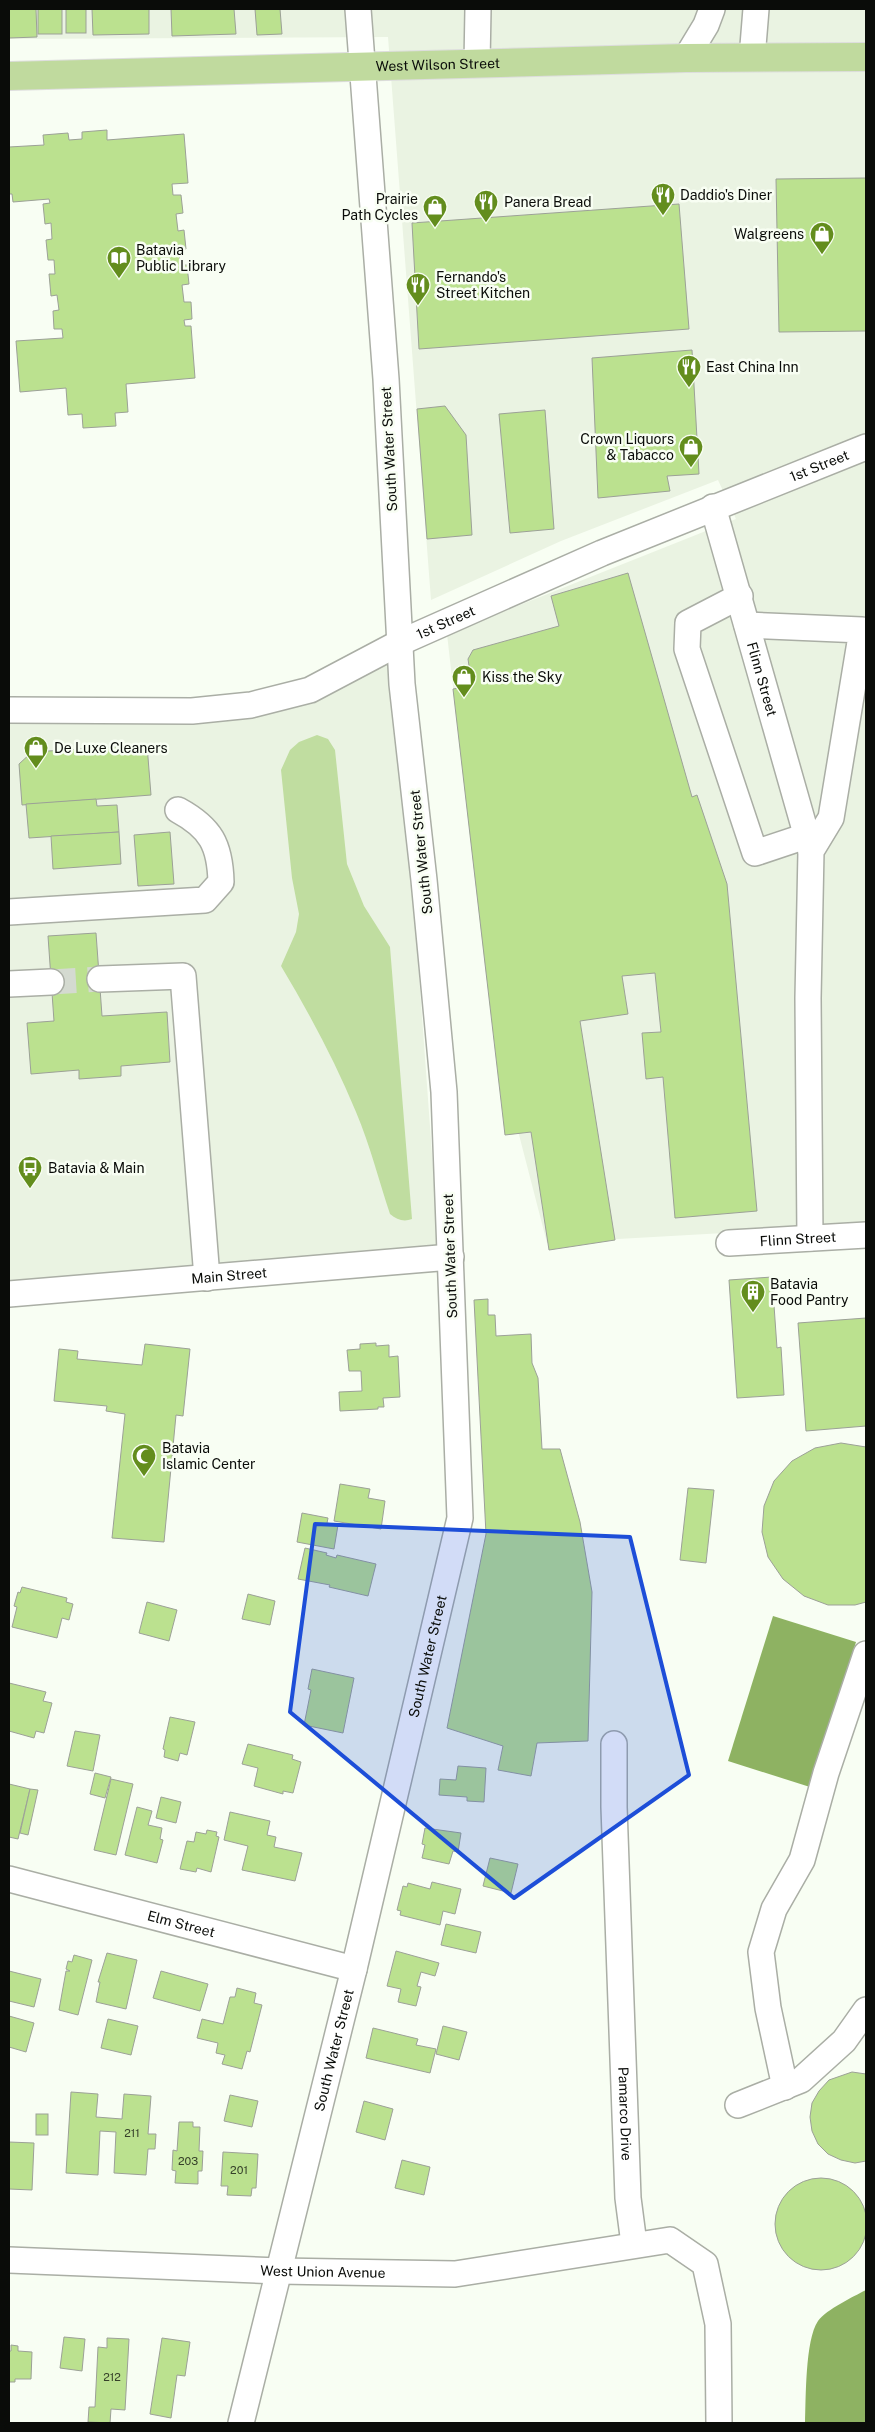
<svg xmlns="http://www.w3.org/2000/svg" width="875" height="2432" viewBox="0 0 875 2432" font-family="'Public Sans',sans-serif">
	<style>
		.built { fill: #eaf3e2 }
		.green { fill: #c0dda0 }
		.water { fill: #8eb262 }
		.building { fill: #bbe18f; stroke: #9ca197 }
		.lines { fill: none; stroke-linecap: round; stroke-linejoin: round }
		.minor-tunnel { stroke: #d4dad0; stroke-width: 25; stroke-dasharray: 25 12; stroke-linecap: butt }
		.minor-casing { stroke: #aaaea5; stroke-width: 28 }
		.major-casing { stroke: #ddd; stroke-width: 30 }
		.minor { stroke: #fff; stroke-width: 25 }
		.major { stroke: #c0da9e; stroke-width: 28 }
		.marked { fill: #1d4ed8; fill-opacity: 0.2; stroke: #1d4ed8; stroke-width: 4; stroke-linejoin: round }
		.labels { text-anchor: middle; stroke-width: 5; stroke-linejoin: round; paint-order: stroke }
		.number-label { font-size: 11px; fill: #36412a }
		.street-label { font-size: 14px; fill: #0a0c09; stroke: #f8fef3 }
		.poi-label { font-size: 14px; fill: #0a0c09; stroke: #f8fef3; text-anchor: start }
	</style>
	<rect width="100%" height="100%" fill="#f8fef3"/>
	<g class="built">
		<path d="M9 9H866V1225L547 1243 517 1127 486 976 447 634 736 519 718 480 561 541 431 600 388 37 9 39Z"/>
		<path d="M396 659 439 1250 9 1288V721L316 698Z"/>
	</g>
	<path class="green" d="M317 735 328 739 335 750 347 864 364 906 390 947 412 1219C404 1222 397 1220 390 1214 379 1181 370 1145 356 1112 335 1061 309 1013 281 966L296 932 299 914 292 878 281 770 290 750 299 742Z"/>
	<g class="water">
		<path d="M773 1616 856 1642 810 1787 728 1761Z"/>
		<path d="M866 2290V2423H805C806 2399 805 2340 818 2321 827 2309 853 2297 866 2290Z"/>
	</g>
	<g class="building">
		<path d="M9 9H36L37 37 9 38Z"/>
		<rect x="38" y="9" width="24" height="25"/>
		<rect x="66" y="9" width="20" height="24"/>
		<path d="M92 9H149V34L93 35Z"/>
		<path d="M171 9H234L236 34 172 36Z"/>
		<path d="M255 9H280L282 34 257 35Z"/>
		<path d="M107 130V140L184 134 188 183 172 184 173 195H181L183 213 176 214 178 231 184 230 186 249 179 250 180 265H187L189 284 182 285 184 302H191L192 319 184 320 185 326H191L195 378 126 384 128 412 115 413 116 426 83 428 82 414 68 415 66 388 20 392 16 341 63 338 62 329H54L53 311 59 310 57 295 51 296 49 274H55L54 260H48L46 240 52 239 51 223 45 224 43 204 50 203 49 199 13 202 12 194H9V147L44 145 43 135 68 133 69 140 82 139V132Z"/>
		<path d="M866 178V331L779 332 776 179Z"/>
		<path d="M679 204 689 329 419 349 412 223Z"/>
		<path d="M692 350 699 474 667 476 670 491 598 498 592 358Z"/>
		<path d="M445 406 466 435 472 535 427 539 417 409Z"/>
		<path d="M545 410 554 529 510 533 499 414Z"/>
		<path d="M628 573 692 797 697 795 727 884 757 1211 675 1218 663 1077 646 1079 642 1033 661 1032 655 973 622 976 628 1014 580 1021 615 1240 549 1250 531 1132 505 1135 453 689 472 686 468 659 473 650 559 626 551 596Z"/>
		<path d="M147 745 151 795 22 805 19 764 32 752Z"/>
		<path d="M96 799 97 806 117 805 119 832 29 838 26 804Z"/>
		<path d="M119 832 121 864 53 869 51 836Z"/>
		<path d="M170 832 174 884 138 886 134 835Z"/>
		<path d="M96 933 102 1016 167 1012 170 1062 121 1066V1076L79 1079V1070L31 1074 27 1023 54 1021 48 936Z"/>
		<path d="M772 1277 777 1348 781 1347 784 1395 737 1398 729 1280Z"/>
		<path d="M488 1299V1315H495L496 1336 531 1334 532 1363 538 1378 542 1449H560L580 1522 592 1592 588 1741 537 1743 531 1776 498 1770 503 1746 447 1728 486 1534 474 1300Z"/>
		<path d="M866 1318V1426L806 1431 798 1323Z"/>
		<path d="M376 1343V1346L389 1345V1357L398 1356 400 1397 383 1398 384 1407H378V1409L340 1411 339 1392 362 1391 361 1371H349L347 1350 360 1349V1344Z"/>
		<path d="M145 1344 190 1349 183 1416 176 1415 164 1542 112 1538 125 1414 106 1411 107 1406 54 1401 59 1349 78 1351 77 1359 142 1365Z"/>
		<path d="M841 1443 866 1447V1602L855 1605H828L804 1596 783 1579 768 1557 762 1532 764 1506 774 1481 792 1461 815 1448Z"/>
		<path d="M340 1484 370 1489 368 1498 385 1501 381 1529 334 1521Z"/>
		<path d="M688 1488 714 1490 706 1563 680 1560Z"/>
		<path d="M302 1513 328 1518 327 1523 338 1525 334 1549 297 1542Z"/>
		<path d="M305 1548 327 1553 326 1555 336 1558 337 1555 376 1564 368 1596 329 1587 330 1585 298 1579Z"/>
		<path d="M22 1587 67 1598 66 1602 73 1604 69 1620 62 1618 57 1638 12 1627 17 1607 14 1606 18 1592 20 1593Z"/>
		<path d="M248 1594 275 1601 270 1625 242 1619Z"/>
		<path d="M147 1602 177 1610 169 1641 139 1633Z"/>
		<path d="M312 1669 354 1678 343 1733 304 1725 311 1690 308 1689Z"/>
		<path d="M9 1683 46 1692 43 1701 52 1703 44 1733 36 1731 34 1738 9 1731Z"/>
		<path d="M170 1717 195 1722 187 1755 180 1753 178 1761 164 1757 165 1750 163 1749Z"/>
		<path d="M75 1731 100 1735 93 1771 67 1766Z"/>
		<path d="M248 1744 293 1755 292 1759 301 1762 293 1793 283 1791V1794L254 1786 258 1768 242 1764Z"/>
		<path d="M458 1766 486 1768 484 1802 467 1801V1797L439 1795 440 1779 456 1780Z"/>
		<path d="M95 1773 111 1777 105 1798 90 1794Z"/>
		<path d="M111 1779 133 1784 116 1855 94 1850Z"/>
		<path d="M9 1784 30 1789 18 1839 9 1837Z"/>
		<path d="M30 1789 38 1790 28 1835 20 1833Z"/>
		<path d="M161 1797 181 1802 176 1823 156 1818Z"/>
		<path d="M137 1807 152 1811 148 1825 162 1828 160 1839 163 1840 157 1863 125 1855Z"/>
		<path d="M230 1812 270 1821 267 1835 276 1837 274 1847 302 1853 295 1881 242 1870 248 1846 224 1840Z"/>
		<path d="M425 1828 461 1833 458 1852 453 1851 449 1864 422 1858 425 1845 422 1844Z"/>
		<path d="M207 1830 217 1832 216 1836 219 1837 211 1872 197 1868 196 1872 180 1869 187 1841 194 1842 196 1832 206 1834Z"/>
		<path d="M490 1858 518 1864 511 1893 483 1886Z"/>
		<path d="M432 1882 461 1889 455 1914 443 1911 440 1925 400 1915 401 1911 397 1910 403 1886 407 1887 408 1883 430 1889Z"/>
		<path d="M446 1924 481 1932 476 1953 441 1945Z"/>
		<path d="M396 1951 439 1963 435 1976 421 1972 417 1986 421 1987 416 2006 398 2002 401 1989 387 1986Z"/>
		<path d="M107 1953 137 1960 126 2009 96 2002 100 1982H98Z"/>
		<path d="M74 1955 92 1960 78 2015 59 2010 66 1971H70L66 1969 68 1961 72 1962Z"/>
		<path d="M9 1971 41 1979 34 2007 9 2001Z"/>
		<path d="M161 1971 208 1984 200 2011 153 1998Z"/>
		<path d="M237 1988 256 1993 254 2003 262 2005 250 2052 247 2051 242 2069 222 2064 225 2055 216 2053 218 2043 197 2038 202 2019 223 2024 230 1997H235Z"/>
		<path d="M9 2016 34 2023 26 2052 9 2047Z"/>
		<path d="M108 2019 138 2026 131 2055 101 2048Z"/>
		<path d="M443 2026 467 2032 459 2060 436 2054Z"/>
		<path d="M373 2028 418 2039 416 2045 436 2049 430 2073 366 2058Z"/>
		<path d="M852 2072 866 2074V2161L855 2163 841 2160 828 2154 818 2144 812 2131 810 2117 812 2103 819 2091 829 2080Z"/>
		<path d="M71 2092 98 2094 96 2117 122 2119 124 2094 151 2096 148 2134H156L155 2149H148L146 2175 114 2173 116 2132 100 2131 98 2175 66 2173Z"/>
		<path d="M230 2095 258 2101 252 2127 224 2121Z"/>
		<path d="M364 2101 393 2109 385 2140 356 2132Z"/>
		<rect x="36" y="2114" width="12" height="21"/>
		<path d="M179 2122H193V2127H200L199 2151H203L202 2171H198V2184L175 2183 176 2171 172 2170 173 2150 177 2151Z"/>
		<path d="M9 2142 34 2143 32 2190 9 2189Z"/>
		<path d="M223 2152 258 2154 256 2188H252L251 2196 227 2195 228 2186H221Z"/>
		<path d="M402 2160 430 2167 424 2195 395 2188Z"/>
		<circle cx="821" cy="2224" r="46"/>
		<path d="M64 2337 85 2339 82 2371 60 2368Z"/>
		<path d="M107 2338 129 2339 125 2410 111 2409 110 2423 88 2422 89 2407H95L98 2347 107 2348Z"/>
		<path d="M162 2338 190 2342 185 2376 177 2375 171 2418 150 2414Z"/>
		<path d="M11 2345 18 2346V2351L32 2352 31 2379H15V2382H9V2351H11Z"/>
	</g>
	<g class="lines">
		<path class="minor-tunnel" d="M51 982 100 979"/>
		<defs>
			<g id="minor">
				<path d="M686 58 706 25 712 9"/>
				<path d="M752 58 756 9"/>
				<path d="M477 63 478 9"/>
				<path id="s1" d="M713 507 811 851"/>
				<path d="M740 596 688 623 687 649 755 853 806 836"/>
				<path d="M747 625 862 630 831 818 811 851 808 998 810 1238"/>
				<path id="s2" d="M9 710 192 711 251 705 310 690 399 643 602 553 866 447"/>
				<path d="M9 912 205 900 221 882C220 845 211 828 178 810"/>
				<path d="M100 979 183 976 207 1278"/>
				<path d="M9 984 51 982"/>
				<path id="s3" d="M729 1243 866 1235"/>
				<path id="s4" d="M9 1294 451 1257"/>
				<path id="s5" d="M614 1744V1807L628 2198 634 2244"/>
				<path id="s6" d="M9 1879 354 1969"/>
				<path d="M785 2087 768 2008 761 1952 774 1909 802 1860 826 1773 866 1654"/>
				<path d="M738 2105 801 2080 844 2041 866 2010"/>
				<path id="s7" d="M9 2260 279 2271 455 2274 670 2240 705 2264 718 2324 719 2423"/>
				<path id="s8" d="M241 2423 354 1969 460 1518 444 1092 424 880 402 684 386 379 358 9"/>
			</g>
			<g id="major">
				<path id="s9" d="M9 76 686 58 866 57"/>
			</g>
		</defs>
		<use href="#minor" class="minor-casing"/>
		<use href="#major" class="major-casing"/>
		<use href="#minor" class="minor"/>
		<use href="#major" class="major"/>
	</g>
	<path class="marked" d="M315 1524 630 1537 689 1775 514 1898 290 1712Z"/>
	<defs>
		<symbol id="restaurant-pin" viewBox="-11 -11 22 30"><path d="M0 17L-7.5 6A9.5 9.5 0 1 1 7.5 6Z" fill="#638d1d" stroke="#f8fef3"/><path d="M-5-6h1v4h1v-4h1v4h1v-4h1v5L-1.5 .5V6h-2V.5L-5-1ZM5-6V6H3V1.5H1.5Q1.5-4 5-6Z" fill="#fff"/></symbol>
		<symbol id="shop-pin" viewBox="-11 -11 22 30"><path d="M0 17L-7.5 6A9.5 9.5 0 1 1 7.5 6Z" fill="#638d1d" stroke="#f8fef3"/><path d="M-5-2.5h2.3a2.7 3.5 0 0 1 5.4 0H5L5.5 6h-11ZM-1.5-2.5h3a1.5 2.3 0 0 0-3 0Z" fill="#fff"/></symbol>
		<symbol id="library-pin" viewBox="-11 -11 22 30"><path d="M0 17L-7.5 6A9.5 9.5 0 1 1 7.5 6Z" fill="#638d1d" stroke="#f8fef3"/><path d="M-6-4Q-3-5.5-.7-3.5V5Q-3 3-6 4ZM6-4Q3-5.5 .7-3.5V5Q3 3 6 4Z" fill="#fff"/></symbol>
		<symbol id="bus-pin" viewBox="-11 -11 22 30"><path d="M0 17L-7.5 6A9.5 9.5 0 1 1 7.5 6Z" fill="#638d1d" stroke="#f8fef3"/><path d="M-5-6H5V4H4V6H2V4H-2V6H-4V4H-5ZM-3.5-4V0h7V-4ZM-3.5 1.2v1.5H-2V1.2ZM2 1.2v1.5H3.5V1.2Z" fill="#fff"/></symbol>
		<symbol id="building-pin" viewBox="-11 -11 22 30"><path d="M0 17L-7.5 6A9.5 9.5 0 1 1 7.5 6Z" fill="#638d1d" stroke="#f8fef3"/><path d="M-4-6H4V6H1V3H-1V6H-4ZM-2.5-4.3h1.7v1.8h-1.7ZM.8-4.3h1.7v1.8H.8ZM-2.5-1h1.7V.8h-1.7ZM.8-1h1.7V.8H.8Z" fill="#fff"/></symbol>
		<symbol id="mosque-pin" viewBox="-11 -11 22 30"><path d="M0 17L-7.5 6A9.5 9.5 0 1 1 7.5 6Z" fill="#638d1d" stroke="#f8fef3"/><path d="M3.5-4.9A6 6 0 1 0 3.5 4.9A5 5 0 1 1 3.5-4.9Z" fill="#fff"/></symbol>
	</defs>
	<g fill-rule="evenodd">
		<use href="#restaurant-pin" x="649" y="181" width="28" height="38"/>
		<use href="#restaurant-pin" x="472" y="188" width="28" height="38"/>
		<use href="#shop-pin" x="421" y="193" width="28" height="38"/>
		<use href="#shop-pin" x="808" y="220" width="28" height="38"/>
		<use href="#library-pin" x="105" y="244" width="28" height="38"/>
		<use href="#restaurant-pin" x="404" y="271" width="28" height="38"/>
		<use href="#restaurant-pin" x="675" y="353" width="28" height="38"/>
		<use href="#shop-pin" x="677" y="433" width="28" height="38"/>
		<use href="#shop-pin" x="450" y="663" width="28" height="38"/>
		<use href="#shop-pin" x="22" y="734" width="28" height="38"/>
		<use href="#bus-pin" x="16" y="1154" width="28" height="38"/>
		<use href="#building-pin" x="739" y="1278" width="28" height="38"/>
		<use href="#mosque-pin" x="130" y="1442" width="28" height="38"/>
	</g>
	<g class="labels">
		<g class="number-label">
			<text x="132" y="2137">211</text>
			<text x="188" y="2165">203</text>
			<text x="239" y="2174">201</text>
			<text x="112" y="2381">212</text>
		</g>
		<g class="street-label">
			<text dy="5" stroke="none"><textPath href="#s9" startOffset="429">West Wilson Street</textPath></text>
			<text transform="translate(389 449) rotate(-93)" y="5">South Water Street</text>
			<text dy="5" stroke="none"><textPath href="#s2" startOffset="860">1st Street</textPath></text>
			<text dy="5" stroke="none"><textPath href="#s2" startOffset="455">1st Street</textPath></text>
			<text dy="5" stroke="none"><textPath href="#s1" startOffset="179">Flinn Street</textPath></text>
			<text transform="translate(421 852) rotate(-96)" y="5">South Water Street</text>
			<text dy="5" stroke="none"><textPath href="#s3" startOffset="69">Flinn Street</textPath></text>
			<text transform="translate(450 1256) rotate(-92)" y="5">South Water Street</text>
			<text dy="5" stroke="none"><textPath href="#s4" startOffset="221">Main Street</textPath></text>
			<text dy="5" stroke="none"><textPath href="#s8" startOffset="789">South Water Street</textPath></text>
			<text dy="5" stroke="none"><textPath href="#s6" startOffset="178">Elm Street</textPath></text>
			<text dy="5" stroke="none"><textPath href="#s8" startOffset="384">South Water Street</textPath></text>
			<text dy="5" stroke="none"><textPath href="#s5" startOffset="370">Pamarco Drive</textPath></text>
			<text dy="5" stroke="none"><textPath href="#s7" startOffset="314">West Union Avenue</textPath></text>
		</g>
		<g class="poi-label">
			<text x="680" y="200">Daddio's Diner</text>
			<text x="418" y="204" text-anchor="end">Prairie<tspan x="418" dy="16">Path Cycles</tspan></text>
			<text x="504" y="207">Panera Bread</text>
			<text x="804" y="239" text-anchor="end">Walgreens</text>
			<text x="136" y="255">Batavia<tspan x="136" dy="16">Public Library</tspan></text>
			<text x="436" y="282">Fernando's<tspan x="436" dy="16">Street Kitchen</tspan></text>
			<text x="706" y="372">East China Inn</text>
			<text x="674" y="444" text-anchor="end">Crown Liquors<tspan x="674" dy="16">&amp; Tabacco</tspan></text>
			<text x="482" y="682">Kiss the Sky</text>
			<text x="54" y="753">De Luxe Cleaners</text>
			<text x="48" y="1173">Batavia &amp; Main</text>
			<text x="770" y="1289">Batavia<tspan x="770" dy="16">Food Pantry</tspan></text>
			<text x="162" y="1453">Batavia<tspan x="162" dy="16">Islamic Center</tspan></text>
		</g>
	</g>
	<rect width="875" height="2432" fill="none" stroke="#0a0c09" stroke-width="20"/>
</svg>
